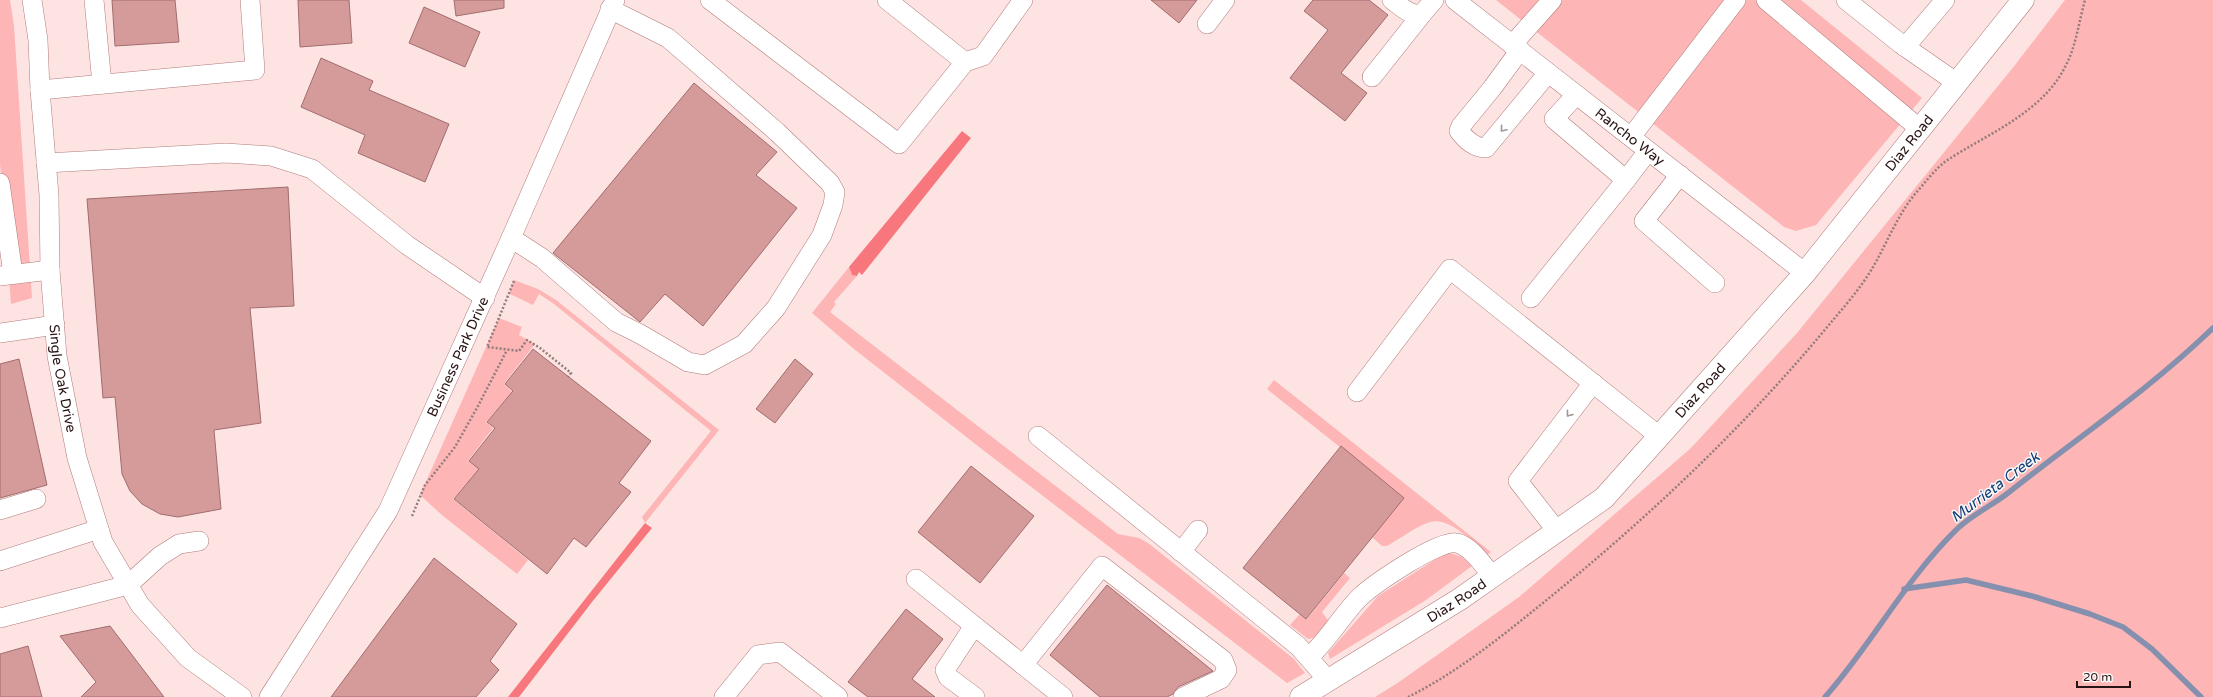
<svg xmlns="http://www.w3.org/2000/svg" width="2213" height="697" viewBox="0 0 2213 697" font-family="'Varela Round',sans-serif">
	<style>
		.green { fill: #fdb5b5 }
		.forest { fill: #f7777d }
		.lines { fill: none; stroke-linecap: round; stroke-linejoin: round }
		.stream { stroke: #8490ad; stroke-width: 5.5 }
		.building { fill: #d59b9b; stroke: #a26c6d }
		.minor-casing { stroke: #b17a7a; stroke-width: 20 }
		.major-casing { stroke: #b17a7a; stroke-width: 23 }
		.path { stroke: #937c7c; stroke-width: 2.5; stroke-dasharray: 2 2; stroke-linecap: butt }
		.minor { stroke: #fff; stroke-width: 19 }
		.major { stroke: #fff; stroke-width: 22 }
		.oneway { stroke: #9e9595 }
		.labels { text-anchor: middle; stroke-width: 3; stroke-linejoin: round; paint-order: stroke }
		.street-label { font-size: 14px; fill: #281314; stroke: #f8f8f8 }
		.water-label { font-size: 15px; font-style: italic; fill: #143c78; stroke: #f8f8f8 }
	</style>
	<rect width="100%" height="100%" fill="#fde4e3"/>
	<g class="green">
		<path d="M0 0H10L14 26 32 298 11 304 0 163Z"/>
		<path d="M1496 0H1801L1922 98 1816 225 1796 231 1784 227Z"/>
		<path d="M2065 0H2213V697H1375L1399 682 1519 597 1691 448 1797 333 2015 65Z"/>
		<path d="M849 267 852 275 857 276 834 302 836 304 830 312 1118 534 1139 538 1148 543 1294 659 1305 673 1287 683 983 450 854 349 812 313Z"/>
		<path d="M514 280 538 289 556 300 719 430 645 523 642 517 711 431 554 304 539 294 533 305 510 294V289Z"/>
		<path d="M499 318 522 327 519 335 535 344 504 384 512 392 486 422 493 428 468 461 479 469 453 499 528 560 517 574 443 516 420 495Z"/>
		<path d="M1274 380 1491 552 1487 555C1473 543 1451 517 1430 522 1416 526 1400 539 1387 546H1382L1372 537 1404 498 1267 389Z"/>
		<path d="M1450 553 1462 557 1472 566 1426 600 1330 659 1328 653 1378 596 1442 555Z"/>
		<path d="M1344 573 1350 578 1322 612 1330 623 1317 637 1308 639 1290 625 1300 614 1307 619Z"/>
	</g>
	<g class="forest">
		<path d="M962 131 971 138 862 275 859 272 857 276 852 275 849 267Z"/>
		<path d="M645 523 652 528 592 602 519 697H508Z"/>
	</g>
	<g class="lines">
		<g class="stream">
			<path d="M1904 589 1966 580 2032 596 2090 614 2123 627 2152 649 2201 697"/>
			<path d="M1825 697C1872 644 1905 580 1956 530 1970 516 1991 506 2008 493 2076 439 2150 389 2213 328"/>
		</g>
	</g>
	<g class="building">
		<path d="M112 0H175L179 42 115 46Z"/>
		<path d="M298 0H349L352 43 300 47Z"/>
		<path d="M454 0H504V8L456 16Z"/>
		<path d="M1151 0H1197L1179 23Z"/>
		<path d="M1313 0H1369L1388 15 1341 73 1367 93 1345 121 1290 78 1328 30 1304 11Z"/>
		<path d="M424 7 480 32 465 67 409 43Z"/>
		<path d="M321 58 373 81 369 90 449 124 425 182 358 153 365 135 301 107Z"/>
		<path d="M694 83 777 152 756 175 797 208 703 326 665 294 640 322 553 253Z"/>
		<path d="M288 187 294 306 250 308 261 423 214 430 221 509 178 517 160 514 142 504 130 491 122 474 115 397 103 398 87 199Z"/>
		<path d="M533 349 651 441 619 483 631 492 586 547 574 538 547 574 454 499 479 469 469 461 495 428 487 422 513 391 505 384Z"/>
		<path d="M19 359 47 485 0 498V364Z"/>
		<path d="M795 359 813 374 775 423 756 409Z"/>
		<path d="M1341 446 1404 498 1306 619 1243 568Z"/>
		<path d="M971 466 1034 516 980 583 918 532Z"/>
		<path d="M434 558 517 624 490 661 499 670 476 697H331Z"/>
		<path d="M1107 585 1213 671 1178 687 1173 694 1167 697H1100L1050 655Z"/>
		<path d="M906 609 943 639 912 679 935 697H868L848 682Z"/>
		<path d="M110 626 164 697H81L96 682 60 636Z"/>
		<path d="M28 646 42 697H0V654Z"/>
	</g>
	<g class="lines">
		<defs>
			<g id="minor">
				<path id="s1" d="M32 0 38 40 40 90 49 195 50 270 57 356 77 458 103 542 140 605 188 658 242 697"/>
				<path d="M94 0 102 84"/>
				<path d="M710 0 899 144 965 62 983 56 1023 0"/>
				<path d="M887 0 965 62"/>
				<path d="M1392 0C1402 7 1410 16 1422 14L1434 0"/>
				<path id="s2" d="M1455 0 1805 273"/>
				<path d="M1766 0 1920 129"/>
				<path d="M1846 0 1901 44 1957 83"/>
				<path d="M1207 24 1225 0"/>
				<path d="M1512 45 1552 0"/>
				<path d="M1905 47 1945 0"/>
				<path d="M1520 50 1493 87 1461 126 1459 131C1466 140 1474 148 1486 148L1548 73"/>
				<path d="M1372 77 1422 14"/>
				<path d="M40 90 255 70 250 0"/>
				<path d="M1576 95 1554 119 1626 180 1648 151"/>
				<path d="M1631 137 1736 0"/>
				<path d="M46 163 226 153 271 156 312 169 407 245 485 298"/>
				<path d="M1680 175 1644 221 1715 283"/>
				<path d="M0 183 13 274"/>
				<path d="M511 238 542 258 616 322 640 334 688 362 705 365 744 344 776 308 822 235 833 205 835 192 830 183 777 132 668 38 610 9"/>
				<path d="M0 276 50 270"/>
				<path d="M1531 298 1626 180"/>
				<path d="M0 333 55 325"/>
				<path d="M1357 392 1450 269 1659 436"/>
				<path d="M1038 436 1298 646 1328 680"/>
				<path d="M0 510 36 499"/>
				<path d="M1557 531 1518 481 1593 383"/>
				<path d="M1181 552 1198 530"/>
				<path d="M0 561 99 529"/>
				<path d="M916 579 1063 697"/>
				<path d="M0 618 128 585 160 556 179 544 199 541"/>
				<path d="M974 626 945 670 948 677 975 697"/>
				<path d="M1309 657C1329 639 1342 615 1360 597 1374 584 1439 539 1457 543 1472 547 1483 565 1492 576"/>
				<path d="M1023 665 1102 566 1223 660 1227 670 1221 679 1183 697"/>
				<path id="s3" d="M269 697 388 511 511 238 615 0"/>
				<path d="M724 697 758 655 780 652 838 697"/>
			</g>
			<g id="major">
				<path id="s4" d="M1301 697 1460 599 1604 498 1805 273 2023 0"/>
			</g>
		</defs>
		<use href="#minor" class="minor-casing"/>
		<use href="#major" class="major-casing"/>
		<g class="path">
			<path d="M514 281 487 347 519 351 527 340 540 348 571 373 568 377"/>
			<path d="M412 516 425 485 455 447 478 406 507 350"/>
			<path d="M1408 697C1462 670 1508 631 1554 594 1653 513 1746 425 1828 326 1843 308 1861 288 1873 267 1887 243 1897 216 1915 194 1924 184 1935 169 1946 161 1987 134 2042 113 2065 67 2076 47 2079 21 2085 0"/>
		</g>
		<use href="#minor" class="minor"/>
		<use href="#major" class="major"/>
	</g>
	<defs><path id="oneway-chevron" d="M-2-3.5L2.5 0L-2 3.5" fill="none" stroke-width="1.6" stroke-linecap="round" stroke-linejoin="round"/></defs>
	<g class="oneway">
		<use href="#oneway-chevron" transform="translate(1503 129) rotate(130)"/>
		<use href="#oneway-chevron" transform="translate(1569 414) rotate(128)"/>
	</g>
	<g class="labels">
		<g class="street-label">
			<text dy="5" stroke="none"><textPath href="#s2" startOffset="222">Rancho Way</textPath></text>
			<text dy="5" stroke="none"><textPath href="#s4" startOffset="831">Diaz Road</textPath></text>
			<text dy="5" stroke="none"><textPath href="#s3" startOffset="390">Business Park Drive</textPath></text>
			<text dy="5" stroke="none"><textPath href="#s1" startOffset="380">Single Oak Drive</textPath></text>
			<text dy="5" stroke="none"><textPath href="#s4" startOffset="507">Diaz Road</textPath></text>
			<text dy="5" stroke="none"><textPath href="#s4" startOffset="183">Diaz Road</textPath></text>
		</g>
		<g class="water-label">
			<text transform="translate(1995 487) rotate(-37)" y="5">Murrieta Creek</text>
		</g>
	</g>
	<path d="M2077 681v6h53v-6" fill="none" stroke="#281314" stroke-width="2"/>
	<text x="2083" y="681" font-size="12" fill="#281314" stroke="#f8f8f8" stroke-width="3" paint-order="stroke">20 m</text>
</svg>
